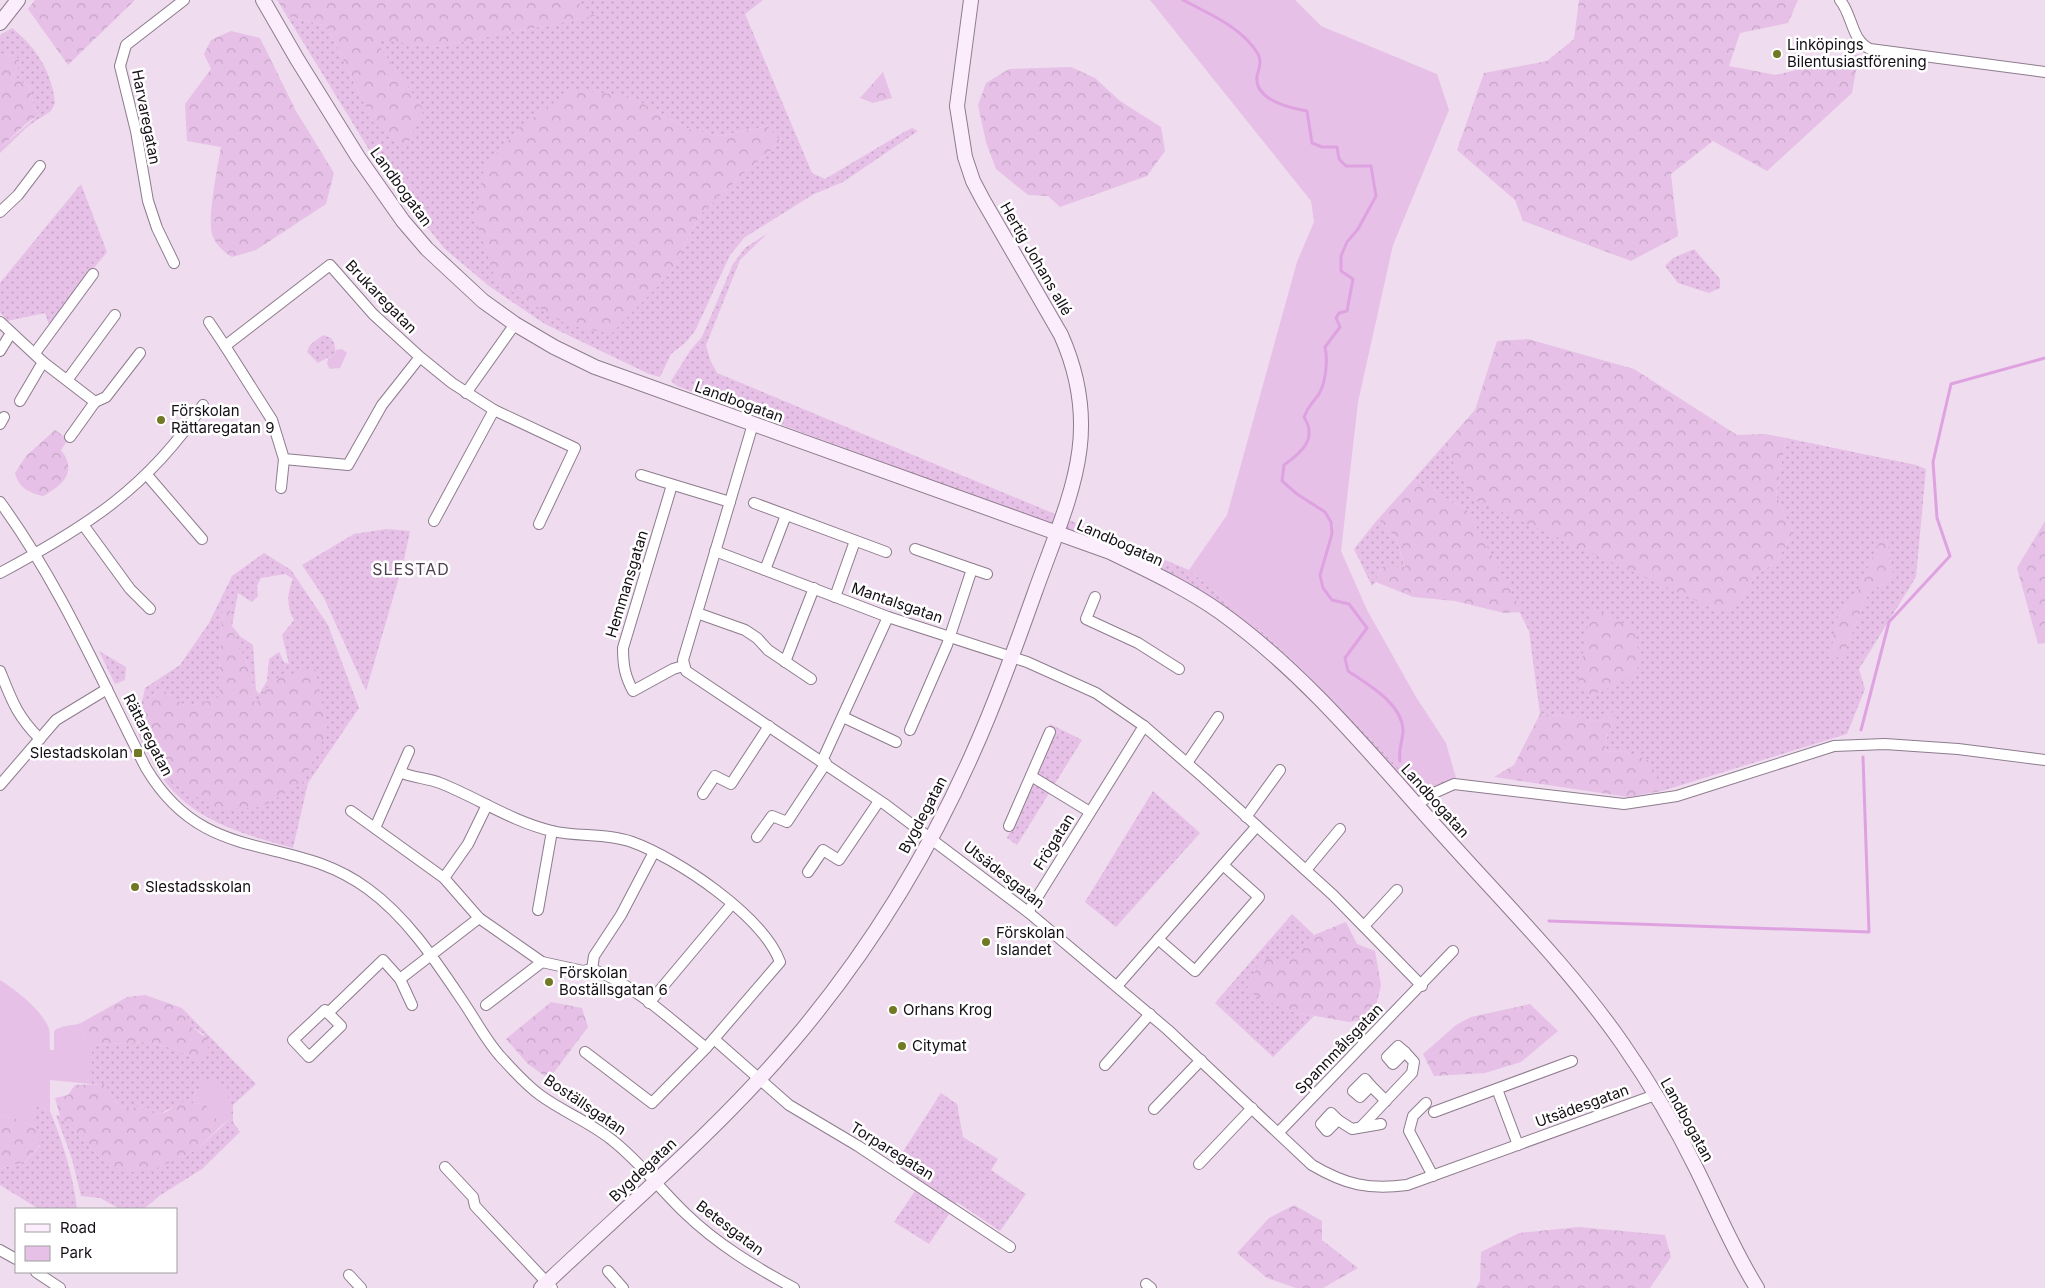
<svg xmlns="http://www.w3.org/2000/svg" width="2045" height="1288" viewBox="0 0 2045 1288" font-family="Inter,sans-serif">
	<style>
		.grass { fill: url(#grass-dots); fill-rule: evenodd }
		.forest { fill: url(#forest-crowns) }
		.park { fill: #e6c0e7 }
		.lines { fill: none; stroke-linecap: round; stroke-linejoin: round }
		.stream { stroke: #dfa2e1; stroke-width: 3 }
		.street-casing { stroke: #8d7c8d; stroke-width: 12 }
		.secondary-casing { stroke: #8d7c8d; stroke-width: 16 }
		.street { stroke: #fff; stroke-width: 10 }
		.secondary { stroke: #fcedfc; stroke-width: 14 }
		.poi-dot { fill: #717924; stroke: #fff; stroke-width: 2 }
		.labels { text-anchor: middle; stroke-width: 5; stroke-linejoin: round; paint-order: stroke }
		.poi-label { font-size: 15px; fill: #150f15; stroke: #fff; text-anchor: start }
		.street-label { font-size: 15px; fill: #150f15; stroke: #fff }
		.neighbourhood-label { font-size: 16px; letter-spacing: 1px; fill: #504151; stroke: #fff }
	</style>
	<defs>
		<pattern id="grass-dots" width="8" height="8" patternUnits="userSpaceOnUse" patternTransform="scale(1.25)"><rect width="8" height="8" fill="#e6c0e7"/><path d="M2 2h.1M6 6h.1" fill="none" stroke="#c4a4c5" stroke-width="1.8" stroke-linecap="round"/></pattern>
		<pattern id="forest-crowns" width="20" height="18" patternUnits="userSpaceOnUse" patternTransform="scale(1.25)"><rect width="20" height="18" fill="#e6c0e7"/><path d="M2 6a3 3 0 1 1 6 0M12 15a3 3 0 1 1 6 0" fill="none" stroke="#c4a4c5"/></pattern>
	</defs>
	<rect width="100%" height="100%" fill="#efdcef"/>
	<g class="grass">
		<path d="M574 0H763L745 14 812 173 825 179 904 132 912 128 918 131 843 182 814 194 745 237 730 255 695 331 685 343 671 354 660 377 649 374 545 324 489 286 445 249 384 174 287 16 327 26 373 122 424 110 373 38 437 47 594 16ZM631 97 689 129 720 136 767 126 781 142 744 173 700 215 669 275Z"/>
		<path d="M12 28C36 47 52 72 55 103L51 111 28 126 0 153V148L40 114 34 108 30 88 13 75 21 63 16 56 0 54V35Z"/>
		<path d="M81 184 107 252 71 296 50 327 45 313 7 321 0 312V283Z"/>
		<path d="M768 233 740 260 706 345 710 360 717 373 1189 570 1259 629 1333 698 1416 787 1456 778 1438 788 1411 791 1203 598 1131 554 677 386 671 381 690 351 702 337 733 264 745 248Z"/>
		<path d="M1694 249 1720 279V288L1709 293 1678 283 1665 266 1673 258Z"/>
		<path d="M323 335 331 338 334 343 336 353 318 363 307 352 310 345Z"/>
		<path d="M1786 438 1916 465 1926 469 1916 577 1859 669 1865 689 1847 734 1662 791 1649 761 1624 751 1603 752 1614 712 1601 722 1583 718 1540 714 1529 631 1468 511 1414 479 1444 445 1474 499 1738 605 1756 575 1777 561 1793 532 1776 495ZM1885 531 1893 576 1868 594 1841 660 1836 620 1857 592Z"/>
		<path d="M1378 519 1396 538 1405 568 1381 567 1376 582 1372 586 1354 549Z"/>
		<path d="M386 529 410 531 404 560 366 691 324 598 302 565 354 534Z"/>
		<path d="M264 553 291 570 328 625 359 708 308 783 293 848C235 832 179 817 150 757 146 749 138 739 138 729 137 717 143 700 145 688L180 665 209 623 232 576ZM285 574 293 579C287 593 286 605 294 620L282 635 289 664 284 662 279 652 269 659 267 681 259 694 256 690 253 645 241 637 232 626 238 593 252 602 258 596 257 586 261 578ZM230 604V626L251 672 255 704 145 739 147 700 162 689 187 707 221 697 219 676 223 606Z"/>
		<path d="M99 651 126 667 125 680 115 684Z"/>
		<path d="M1050 724 1082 740 1017 845 1007 838 1055 731 1048 728Z"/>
		<path d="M1153 791 1200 833 1116 927 1085 902Z"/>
		<path d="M1292 914 1314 935 1287 960 1246 990 1293 1012 1314 1016 1273 1057 1215 1003Z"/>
		<path d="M182 1008 256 1084 233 1105V1122L240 1132 202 1169 159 1196 144 1209H120L100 1198 81 1196 72 1159 56 1115 60 1116 102 1160 176 1159 196 1150 230 1119 201 1090 196 1089 193 1103C179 1102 169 1111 155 1115L146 1107 121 1108 104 1084H92V1045L147 1042 171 1048 198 1059 204 1034 192 1027Z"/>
		<path d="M941 1093 957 1104 963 1137 998 1159 991 1170 1026 1194 1000 1231 957 1202 929 1244 894 1222 915 1191 889 1173Z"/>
		<path d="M39 1106 50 1111C63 1143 73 1175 77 1209H39L0 1185V1169L26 1161 40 1146 33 1115 35 1108Z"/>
	</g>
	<g class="forest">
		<path d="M35 0H135L68 65 28 9Z"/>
		<path d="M277 0H574L595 16 437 47 374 39 424 110 405 150 373 122 327 26 287 16Z"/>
		<path d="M1579 0H1798L1788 23 1740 33 1729 66 1776 75 1859 54 1852 93 1767 171 1713 141 1671 174 1678 236 1631 261 1523 221 1515 200 1457 150 1484 73 1547 61 1574 39Z"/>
		<path d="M231 31 260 38 296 111 334 173 326 204 256 250 232 257C224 252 217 246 213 237 206 221 218 166 221 147L187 141 185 104 211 69 204 54 211 40Z"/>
		<path d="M0 54 16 56 21 63 13 75 30 88 34 108 40 114 27 123 0 148Z"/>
		<path d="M1071 67 1095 78 1120 101 1161 127 1165 151 1147 176 1060 207 1048 196 1028 195 996 169 986 142 978 105 986 83 1009 69Z"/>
		<path d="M883 72 892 98 873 103 860 98Z"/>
		<path d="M573 89 631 97 689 129 720 136 767 126 781 142 744 173 700 215 669 275 611 334 567 325 496 282 475 217 484 168 520 127Z"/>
		<path d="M1528 339 1634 369 1737 435 1765 434 1786 438 1776 495 1793 532 1777 561 1756 575 1738 605 1721 612 1473 499 1444 445 1475 410 1497 341Z"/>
		<path d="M55 430 68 439 61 450C78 472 63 485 43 496 29 493 19 488 15 473L26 456Z"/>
		<path d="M1414 479 1468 511 1522 612 1504 613 1455 601 1413 597 1376 582 1381 567H1405L1396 538 1378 519Z"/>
		<path d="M2045 521V643L2038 644 2017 568Z"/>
		<path d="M1885 530 1893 576 1868 594 1841 660 1831 653 1836 620 1857 592Z"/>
		<path d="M230 604V626L251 672 255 704 274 679 315 668 328 730 302 784 261 807 218 810 164 777 144 739 147 700 162 689 187 707 220 697 219 676 223 606Z"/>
		<path d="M1591 608 1633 628 1641 661 1633 677 1592 695 1577 687Z"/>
		<path d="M1614 711 1617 726 1607 735 1604 752 1624 751 1650 761 1662 791 1628 797 1494 777 1514 765 1540 714 1583 718 1601 722Z"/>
		<path d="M1346 922 1357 944 1375 951 1381 985 1373 1018 1349 1022 1293 1012 1246 991 1261 959H1287L1314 935Z"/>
		<path d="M145 995 182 1008 192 1027 207 1039 208 1050 198 1059 171 1048 147 1042 92 1045V1037H85L81 1023 127 997Z"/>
		<path d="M551 1002 582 1008 588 1027 549 1079 528 1064 506 1039Z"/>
		<path d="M1530 1004 1558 1031 1521 1062 1485 1073 1434 1076 1423 1054 1456 1025 1471 1017Z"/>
		<path d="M104 1084 121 1108 146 1107 155 1115 166 1112 182 1102 205 1104 222 1125 196 1150 155 1169 125 1173 102 1160 60 1116 55 1098 68 1095 75 1085Z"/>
		<path d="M0 1116 19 1119 37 1129 40 1145 26 1161 0 1169Z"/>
		<path d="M1294 1205 1322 1221V1240L1358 1268 1323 1288H1296L1267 1278 1237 1253 1269 1218Z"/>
		<path d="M1579 1227 1665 1235 1671 1257 1650 1288H1476L1480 1281 1481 1252 1519 1233Z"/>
	</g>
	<g class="park">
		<path d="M1150 0H1295L1321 26 1437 74 1449 110 1393 245 1358 402 1341 551 1367 610 1416 697 1446 743 1456 778 1416 787 1333 698 1259 629 1189 570 1227 515 1297 262 1314 222 1311 201Z"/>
		<path d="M342 349 347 353 340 368 330 369 327 364 328 358 336 353V350Z"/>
		<path d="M0 980C16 990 39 1008 48 1026 51 1033 49 1042 50 1050H54V1031C60 1025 73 1026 81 1023L85 1037H92V1084L50 1080V1111L39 1106 35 1108 33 1115 37 1129 19 1119 0 1116Z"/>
		<path d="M204 1079 227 1085 228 1098 231 1099 230 1119 222 1125 205 1104 193 1103 196 1089 201 1090V1082Z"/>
	</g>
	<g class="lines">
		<g class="stream">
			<path d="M1183 0C1209 14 1242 27 1258 54 1262 62 1259 68 1257 76 1254 100 1290 108 1307 111L1312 143 1322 147H1337L1339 159 1346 166H1371L1376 196 1358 229 1347 242 1341 256V271L1353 279 1347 311 1339 313 1336 318 1340 327 1325 347C1328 360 1326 382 1319 394 1312 404 1309 404 1304 417 1318 439 1301 453 1284 465L1282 481 1297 494 1325 512 1331 522 1332 534 1320 575 1323 588 1332 600 1349 604 1367 628 1345 658 1348 671C1367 684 1402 703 1403 730 1403 741 1398 748 1400 761"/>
			<path d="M1861 730 1889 622 1950 556 1937 518 1933 462 1951 384 2045 358"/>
			<path d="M1549 921 1869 932 1863 757"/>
		</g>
		<defs>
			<g id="street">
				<path d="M1840 0C1853 16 1851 40 1870 49L2045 72"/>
				<path d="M0 212 18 195 40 166"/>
				<path d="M174 263 157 228 148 201 136 131 120 66 126 45 184 0"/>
				<path d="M0 322 43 362 95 402 106 397 140 353"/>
				<path d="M209 322 225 346"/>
				<path d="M0 351 11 333"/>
				<path d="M35 353 93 274"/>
				<path d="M420 357 373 314 330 265 225 346 272 420 284 459 348 465 382 405 420 357 452 383 494 410 575 448 539 524"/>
				<path d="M68 379 115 315"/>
				<path d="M466 393 515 324"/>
				<path d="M20 401 43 362"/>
				<path d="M0 424 4 417"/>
				<path d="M753 424 683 660 686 671 886 805 1028 912 1168 1030 1312 1165C1346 1185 1369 1190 1407 1185L1655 1095"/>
				<path d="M70 437 95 402"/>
				<path d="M147 475 202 539"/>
				<path d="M641 475 730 502"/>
				<path d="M672 485 623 648C623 666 625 676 633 691L673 669 683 666"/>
				<path d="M281 488 284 459"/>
				<path d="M0 502C60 584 100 678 146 768 206 869 290 831 368 889 408 918 437 963 464 1003 476 1021 486 1040 500 1056 512 1069 525 1084 540 1095 563 1112 590 1122 612 1140 639 1161 660 1189 685 1213 717 1244 755 1267 794 1288"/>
				<path d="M754 503 886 552"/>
				<path d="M434 521 494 410"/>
				<path d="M84 526 130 589 150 609"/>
				<path d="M915 549 972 569"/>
				<path d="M715 551 888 617 1027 662 1096 693 1144 726 1204 778 1333 895 1422 986"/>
				<path d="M765 570 786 515"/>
				<path d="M0 573C86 527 148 488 203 405"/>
				<path d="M835 597 855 541"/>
				<path d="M1095 597 1086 619 1138 643 1179 669"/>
				<path d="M697 613 745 630 757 638 768 650 811 679"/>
				<path d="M785 662 814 588"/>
				<path d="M0 671C12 701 17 716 40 739"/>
				<path d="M843 717 896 742"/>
				<path d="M910 730 947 645 972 569 987 574"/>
				<path d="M822 761 888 617"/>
				<path d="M1187 763 1218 717"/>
				<path d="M400 772C413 778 427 778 440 783 478 798 513 822 552 831 578 837 607 833 632 842 677 858 763 916 780 962L706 1048 652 1103 585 1052"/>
				<path d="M1031 776 1090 812"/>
				<path d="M0 785 56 720 107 689"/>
				<path d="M703 794 715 776 731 784 769 726"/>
				<path d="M1416 805 1434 793 1454 784 1624 804 1677 796 1834 746 1885 744 1958 749 2045 760"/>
				<path d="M351 811 444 878 479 918 542 962 583 971 592 969"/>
				<path d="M1246 817 1280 770"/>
				<path d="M1009 826 1050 732"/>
				<path d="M375 828 409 751"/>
				<path d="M757 837 772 816 787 822 826 763"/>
				<path d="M1306 870 1340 829"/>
				<path d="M808 872 823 850 839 860 879 801"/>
				<path d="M444 878 468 844 487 805"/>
				<path d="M538 910 552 831"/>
				<path d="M1028 912 1144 726"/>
				<path d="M1364 926 1397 890"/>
				<path d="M1158 939 1195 971 1259 897 1223 865"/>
				<path d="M592 969C635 985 671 1020 706 1048"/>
				<path d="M592 969 594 956 621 915 654 852"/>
				<path d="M400 979 412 1005"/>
				<path d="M1117 986 1257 826"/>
				<path d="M649 1003 732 904"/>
				<path d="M486 1005 542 962"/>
				<path d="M325 1010 341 1026 309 1057 293 1040Z"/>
				<path d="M328 1013 383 960 400 979 479 918"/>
				<path d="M714 1039 789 1105 858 1146 1010 1247"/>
				<path d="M1398 1046 1405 1052 1393 1064 1387 1057Z"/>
				<path d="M1105 1065 1150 1014"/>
				<path d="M1365 1079 1371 1086 1360 1097 1353 1091Z"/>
				<path d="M1371 1086 1386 1101"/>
				<path d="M1497 1089 1518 1145"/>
				<path d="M1426 1103 1413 1116 1409 1131 1433 1176"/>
				<path d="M1154 1109 1201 1060"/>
				<path d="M1434 1112 1572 1061"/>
				<path d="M1331 1113 1338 1120 1327 1131 1321 1124Z"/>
				<path d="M1338 1120 1352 1129 1381 1124"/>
				<path d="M1361 1127 1412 1073 1414 1062 1405 1052"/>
				<path d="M1278 1133 1453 951"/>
				<path d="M1199 1164 1252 1108"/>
				<path d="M445 1167 473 1197 475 1206 552 1288"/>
				<path d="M0 1250 16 1259"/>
				<path d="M608 1271 623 1288"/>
				<path d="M36 1272 60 1288"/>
				<path d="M349 1275 361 1288"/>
				<path d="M1146 1284 1151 1288"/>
			</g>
			<g id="secondary">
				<path d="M263 0 297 59 358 157 403 221 427 249 483 301 515 324 554 347 595 367 1110 552C1147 570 1186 588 1220 612 1311 677 1381 767 1456 849 1513 912 1573 973 1622 1043 1649 1082 1675 1125 1696 1168 1716 1208 1733 1250 1757 1288"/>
				<path d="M0 23 18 0"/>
				<path d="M541 1288C626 1207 717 1131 793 1041 865 956 926 858 971 757 995 704 1015 648 1035 592 1068 499 1105 434 1061 335L983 200 973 181 965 157 957 106 971 0"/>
			</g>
		</defs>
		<use href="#street" class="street-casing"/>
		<use href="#secondary" class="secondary-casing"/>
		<use href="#street" class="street"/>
		<use href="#secondary" class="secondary"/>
	</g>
	<g class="poi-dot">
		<circle cx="1777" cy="54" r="5"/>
		<circle cx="161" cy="420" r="5"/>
		<rect x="133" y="748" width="10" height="10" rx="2.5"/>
		<circle cx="135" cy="887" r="5"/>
		<circle cx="986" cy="942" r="5"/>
		<circle cx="549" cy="982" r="5"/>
		<circle cx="893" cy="1010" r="5"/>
		<circle cx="902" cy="1046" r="5"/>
	</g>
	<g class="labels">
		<g class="poi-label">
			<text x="1787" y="50">Linköpings<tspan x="1787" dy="17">Bilentusiastförening</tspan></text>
			<text x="171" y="416">Förskolan<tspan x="171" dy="17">Rättaregatan 9</tspan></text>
			<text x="128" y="758" text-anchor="end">Slestadskolan</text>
			<text x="145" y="892">Slestadsskolan</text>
			<text x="996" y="938">Förskolan<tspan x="996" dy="17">Islandet</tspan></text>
			<text x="559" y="978">Förskolan<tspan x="559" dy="17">Boställsgatan 6</tspan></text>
			<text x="903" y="1015">Orhans Krog</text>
			<text x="912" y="1051">Citymat</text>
		</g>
		<g class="street-label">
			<text transform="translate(146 117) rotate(79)" y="5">Harvaregatan</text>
			<text transform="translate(401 187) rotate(54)" y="5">Landbogatan</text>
			<text transform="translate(1036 259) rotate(60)" y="5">Hertig Johans allé</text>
			<text transform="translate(381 297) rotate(46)" y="5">Brukaregatan</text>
			<text transform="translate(739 402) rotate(20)" y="5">Landbogatan</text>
			<text transform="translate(1120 543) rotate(24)" y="5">Landbogatan</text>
			<text transform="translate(627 584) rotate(-73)" y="5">Hemmansgatan</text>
			<text transform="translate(897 603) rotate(19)" y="5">Mantalsgatan</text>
			<text transform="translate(148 735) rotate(63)" y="5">Rättaregatan</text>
			<text transform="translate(1435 801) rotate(48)" y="5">Landbogatan</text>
			<text transform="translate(923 815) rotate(-62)" y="5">Bygdegatan</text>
			<text transform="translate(1054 842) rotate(-58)" y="5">Frögatan</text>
			<text transform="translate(1004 875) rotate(38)" y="5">Utsädesgatan</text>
			<text transform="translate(1339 1049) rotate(-46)" y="5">Spannmålsgatan</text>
			<text transform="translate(585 1105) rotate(34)" y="5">Boställsgatan</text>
			<text transform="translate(1582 1106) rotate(-20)" y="5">Utsädesgatan</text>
			<text transform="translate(1687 1120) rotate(61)" y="5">Landbogatan</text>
			<text transform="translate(892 1151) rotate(32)" y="5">Torparegatan</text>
			<text transform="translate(643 1170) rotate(-43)" y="5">Bygdegatan</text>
			<text transform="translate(730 1228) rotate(37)" y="5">Betesgatan</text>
		</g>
		<g class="neighbourhood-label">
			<text x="411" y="575">SLESTAD</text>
		</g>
	</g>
	<rect x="15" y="1208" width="162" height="65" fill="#ffffff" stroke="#a19fa1"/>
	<rect x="25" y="1224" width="25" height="8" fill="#fcedfc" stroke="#a19fa1"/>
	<text x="60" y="1233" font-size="15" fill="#150f15">Road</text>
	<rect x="25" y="1246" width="25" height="15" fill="#e6c0e7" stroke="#a19fa1"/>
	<text x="60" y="1258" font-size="15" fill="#150f15">Park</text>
</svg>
